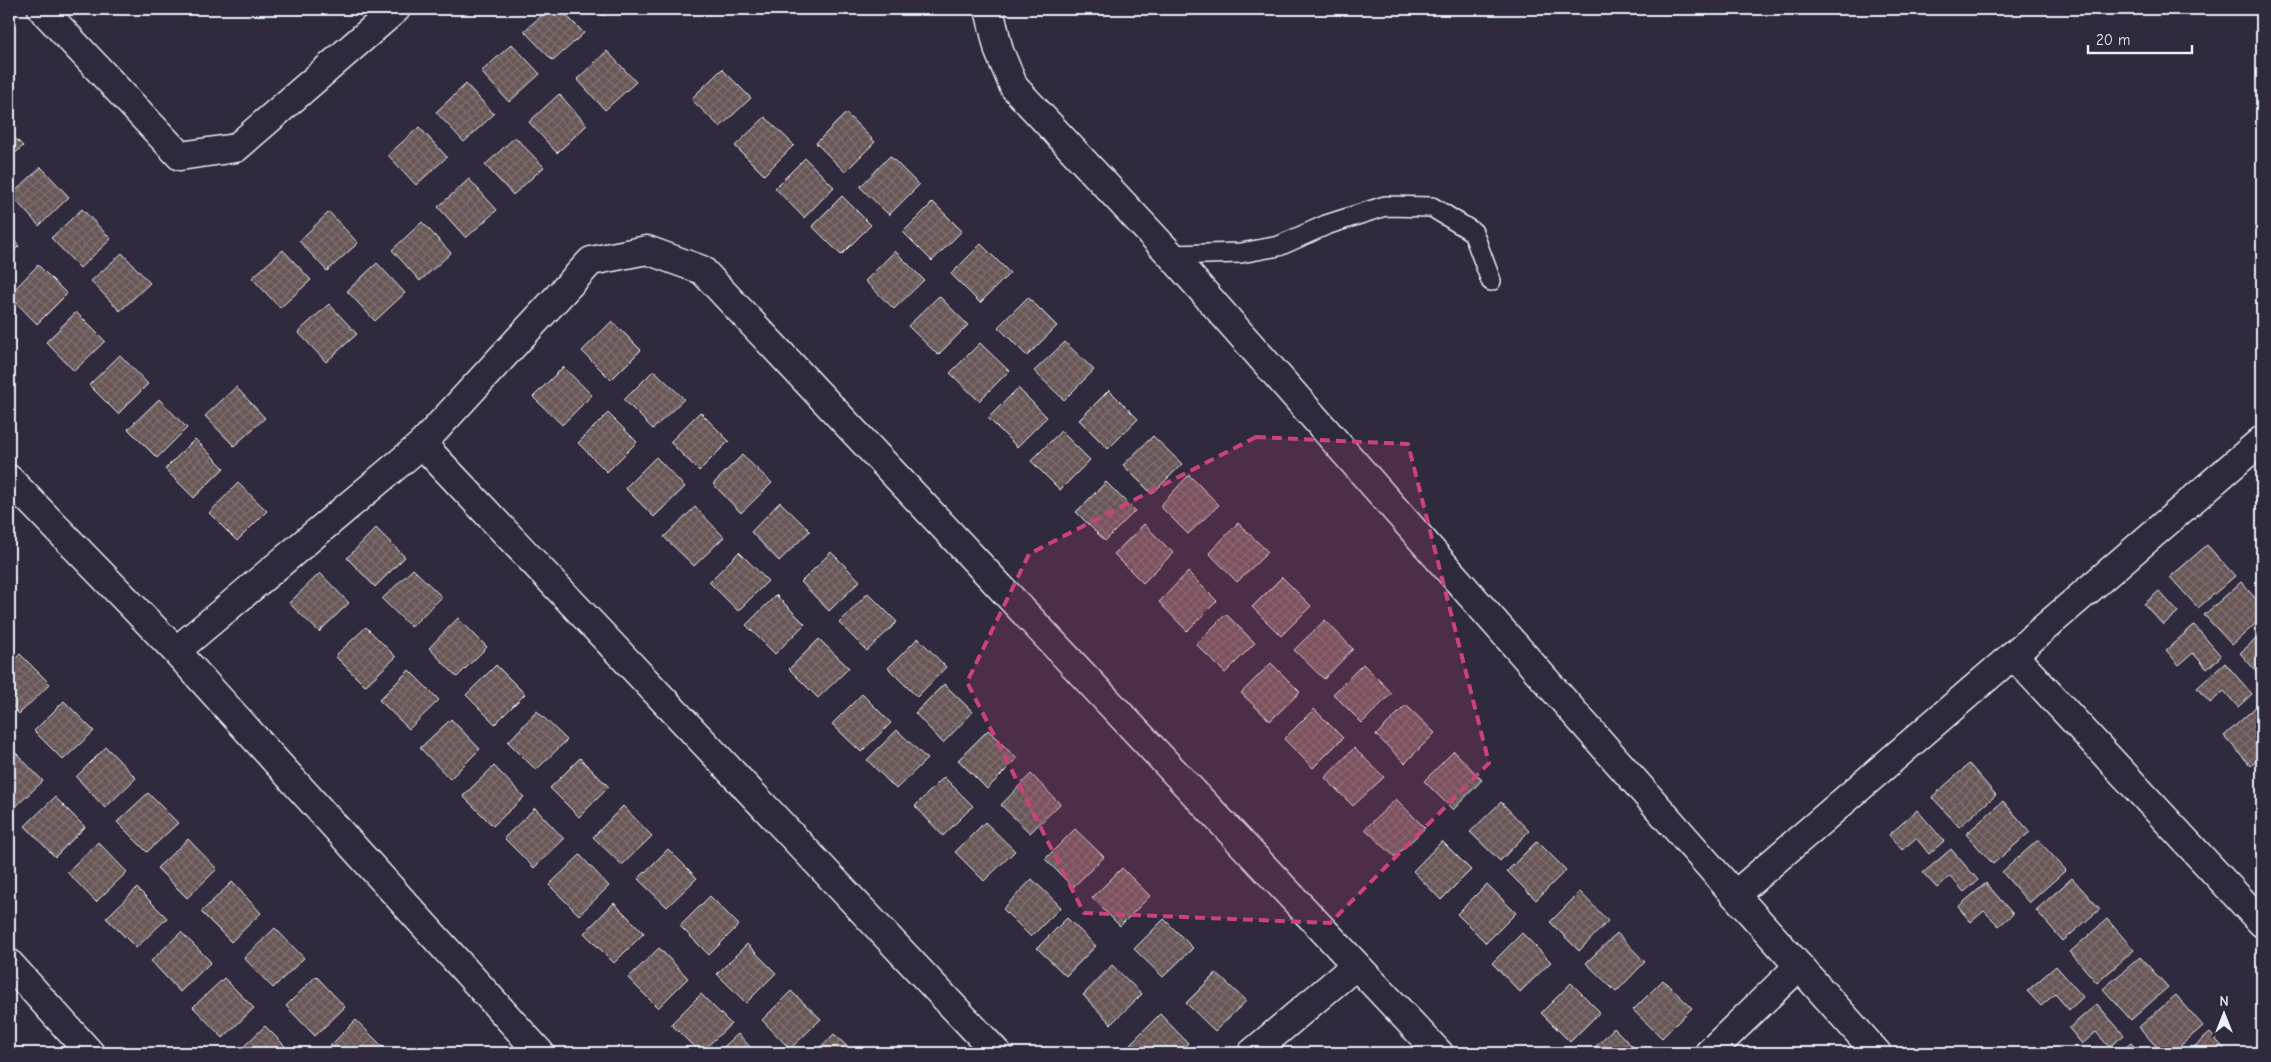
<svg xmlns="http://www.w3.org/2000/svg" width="2271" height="1062" viewBox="0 0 2271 1062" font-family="'Comic Neue',sans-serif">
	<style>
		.building { fill: url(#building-cross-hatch); stroke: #e8f1f8 }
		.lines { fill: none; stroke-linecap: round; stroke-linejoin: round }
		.lane-casing { stroke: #e8f1f8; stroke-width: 22 }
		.street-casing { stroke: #e8f1f8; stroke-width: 31 }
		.lane { stroke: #2f2a3d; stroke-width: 19 }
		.street { stroke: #2f2a3d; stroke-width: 28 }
		.marked { fill: #ca437a; fill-opacity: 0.2; stroke: #ca437a; stroke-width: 4; stroke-dasharray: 10 6; stroke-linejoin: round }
	</style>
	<defs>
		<pattern id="building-cross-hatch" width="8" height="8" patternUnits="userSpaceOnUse" patternTransform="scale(1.25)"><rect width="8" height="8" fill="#685656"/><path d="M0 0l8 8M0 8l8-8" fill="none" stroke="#7e6f6f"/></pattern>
	</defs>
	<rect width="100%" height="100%" fill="#2f2a3d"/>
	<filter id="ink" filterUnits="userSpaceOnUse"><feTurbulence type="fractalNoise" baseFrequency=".02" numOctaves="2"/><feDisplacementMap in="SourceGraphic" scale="10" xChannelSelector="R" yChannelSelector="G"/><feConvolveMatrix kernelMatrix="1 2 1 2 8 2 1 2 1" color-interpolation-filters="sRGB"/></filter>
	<g filter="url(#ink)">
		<g class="building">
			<path d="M549 9H560L584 33 553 61 524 31Z"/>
			<path d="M596 9H611L603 16Z"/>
			<path d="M512 44 540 74 509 102 481 72Z"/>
			<path d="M607 51 636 82 605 110 577 79Z"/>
			<path d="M722 69 751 98 720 127 691 99Z"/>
			<path d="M466 84 494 114 464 142 436 112Z"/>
			<path d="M559 94 587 125 557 153 529 122Z"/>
			<path d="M846 113 875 142 845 172 816 143Z"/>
			<path d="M765 117 794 145 764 175 735 146Z"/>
			<path d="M419 127 447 157 416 185 388 155Z"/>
			<path d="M9 132 23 146 9 159Z"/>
			<path d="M515 137 544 167 513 195 485 165Z"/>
			<path d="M890 156 919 185 889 215 860 187Z"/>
			<path d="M805 158 834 187 804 218 775 188Z"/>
			<path d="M41 167 69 197 39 226 11 195Z"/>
			<path d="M469 179 497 210 466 238 438 207Z"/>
			<path d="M842 196 871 225 841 255 812 226Z"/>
			<path d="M933 202 962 231 932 261 903 232Z"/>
			<path d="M82 209 111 239 80 268 51 238Z"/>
			<path d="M329 212 358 243 327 271 299 241Z"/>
			<path d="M422 222 451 253 420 281 392 250Z"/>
			<path d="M9 235 19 246 9 256Z"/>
			<path d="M981 244 1010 273 980 303 951 274Z"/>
			<path d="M283 250 311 280 280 308 252 278Z"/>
			<path d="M895 251 924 280 894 309 865 281Z"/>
			<path d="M122 253 150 283 120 311 91 281Z"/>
			<path d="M377 263 405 293 375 321 347 291Z"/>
			<path d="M38 265 67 294 37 324 9 295Z"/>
			<path d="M939 296 968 325 938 355 908 326Z"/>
			<path d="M1028 297 1057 326 1027 356 998 327Z"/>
			<path d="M329 304 357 334 326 362 298 332Z"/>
			<path d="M76 312 105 341 74 371 46 342Z"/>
			<path d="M612 321 641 350 611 380 582 351Z"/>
			<path d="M1065 342 1094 370 1064 400 1034 371Z"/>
			<path d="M980 343 1009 371 979 401 950 373Z"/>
			<path d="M120 355 148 384 118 414 89 385Z"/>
			<path d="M563 367 592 395 562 425 533 397Z"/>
			<path d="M654 370 684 399 653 429 624 400Z"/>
			<path d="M236 387 265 418 234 446 205 416Z"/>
			<path d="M1018 388 1047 417 1017 447 988 418Z"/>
			<path d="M1109 390 1138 419 1108 449 1079 420Z"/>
			<path d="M159 399 187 428 157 458 128 429Z"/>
			<path d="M700 412 729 441 699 471 670 442Z"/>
			<path d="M608 413 637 442 607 472 578 443Z"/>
			<path d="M1061 431 1090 460 1060 490 1031 461Z"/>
			<path d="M1153 436 1182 464 1152 494 1123 465Z"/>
			<path d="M195 439 224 468 194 498 165 469Z"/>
			<path d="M742 455 772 483 741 513 713 484Z"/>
			<path d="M656 457 685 487 654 517 625 488Z"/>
			<path d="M1189 475 1219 505 1188 534 1160 506Z"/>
			<path d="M1106 482 1135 511 1105 541 1076 512Z"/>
			<path d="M238 483 267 511 237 541 209 513Z"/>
			<path d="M780 502 810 531 779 561 751 532Z"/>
			<path d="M695 507 724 537 694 566 664 537Z"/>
			<path d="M1238 523 1268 552 1237 582 1209 553Z"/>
			<path d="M1144 524 1173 553 1143 583 1114 554Z"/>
			<path d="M376 528 405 557 375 587 347 558Z"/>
			<path d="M2207 545 2235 576 2198 608 2170 577Z"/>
			<path d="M739 552 768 581 738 611 709 582Z"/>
			<path d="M831 552 860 581 829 611 801 582Z"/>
			<path d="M413 569 442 597 411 627 382 599Z"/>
			<path d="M1188 572 1217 601 1187 631 1159 602Z"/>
			<path d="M320 573 349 603 319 632 289 603Z"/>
			<path d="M1282 577 1311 606 1281 636 1252 607Z"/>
			<path d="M2241 582 2262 606V618L2232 645 2204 615Z"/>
			<path d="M2159 591 2178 612 2163 625 2144 604Z"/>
			<path d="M868 593 897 622 867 651 839 623Z"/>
			<path d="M776 595 805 624 775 654 746 625Z"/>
			<path d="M1226 614 1255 643 1225 673 1196 644Z"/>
			<path d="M458 618 487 647 457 677 429 648Z"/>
			<path d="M1325 620 1353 649 1324 679 1294 650Z"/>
			<path d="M2194 625 2221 656 2207 669 2193 653 2179 665 2166 650Z"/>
			<path d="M366 627 396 657 365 686 335 656Z"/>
			<path d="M2262 634V678L2240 653Z"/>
			<path d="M918 638 946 667 917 697 888 668Z"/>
			<path d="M819 639 849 668 818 698 789 669Z"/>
			<path d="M20 654 50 684 19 714 9 703V665Z"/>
			<path d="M1271 663 1300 692 1270 721 1241 693Z"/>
			<path d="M2225 663 2252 694 2238 707 2224 691 2210 703 2197 688Z"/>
			<path d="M1363 664 1392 693 1362 723 1333 694Z"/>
			<path d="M496 665 525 694 495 724 466 695Z"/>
			<path d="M409 670 439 700 409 729 379 700Z"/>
			<path d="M944 684 973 712 943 743 915 713Z"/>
			<path d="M862 694 891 723 861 752 832 724Z"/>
			<path d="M64 701 94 731 63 760 34 731Z"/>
			<path d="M2260 703 2262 705V756L2251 766 2224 736Z"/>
			<path d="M1406 705 1435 733 1405 763 1376 735Z"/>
			<path d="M1314 709 1343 738 1313 768 1284 739Z"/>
			<path d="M537 711 567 740 536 770 508 742Z"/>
			<path d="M451 719 480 749 450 779 420 748Z"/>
			<path d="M897 730 927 759 896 789 867 760Z"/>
			<path d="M988 730 1017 759 987 789 958 760Z"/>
			<path d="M106 747 136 778 105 808 76 777Z"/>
			<path d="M1354 748 1384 777 1353 806 1325 778Z"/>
			<path d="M13 750 43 781 12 810 9 806V755Z"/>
			<path d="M1454 751 1482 780 1453 810 1424 781Z"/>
			<path d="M580 758 609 787 579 817 550 788Z"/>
			<path d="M1969 764 1996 795 1959 827 1932 797Z"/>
			<path d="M494 766 524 797 493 826 463 796Z"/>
			<path d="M1031 774 1060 804 1030 833 1001 805Z"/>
			<path d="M944 777 973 806 943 836 915 806Z"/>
			<path d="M148 793 178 823 147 852 117 822Z"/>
			<path d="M55 797 85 827 55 857 25 826Z"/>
			<path d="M1396 799 1425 828 1395 857 1365 829Z"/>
			<path d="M2003 801 2030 832 1993 864 1966 834Z"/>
			<path d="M1501 802 1529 831 1500 861 1470 832Z"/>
			<path d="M623 806 652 836 622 865 593 837Z"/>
			<path d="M535 808 564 839 534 868 504 838Z"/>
			<path d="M1917 810 1944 841 1929 854 1916 838 1902 850 1889 835Z"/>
			<path d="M985 822 1015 851 984 881 955 852Z"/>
			<path d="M1075 829 1104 857 1073 887 1045 859Z"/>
			<path d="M188 839 217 869 187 898 157 868Z"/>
			<path d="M2038 840 2066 870 2029 903 2002 872Z"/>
			<path d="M1442 841 1471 870 1441 900 1413 871Z"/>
			<path d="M1537 841 1566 870 1536 900 1507 871Z"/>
			<path d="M98 842 127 872 96 902 67 872Z"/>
			<path d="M668 849 697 878 667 907 638 879Z"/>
			<path d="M1951 849 1978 880 1964 892 1950 876 1937 888 1923 873Z"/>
			<path d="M580 855 609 886 579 915 549 885Z"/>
			<path d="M1122 868 1150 896 1120 926 1092 898Z"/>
			<path d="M2072 878 2100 909 2063 941 2036 910Z"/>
			<path d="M1032 879 1061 907 1031 937 1003 909Z"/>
			<path d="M232 882 261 913 231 942 201 912Z"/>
			<path d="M1986 883 2013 914 1999 926 1984 911 1971 922 1958 907Z"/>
			<path d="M1487 884 1516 913 1486 943 1457 914Z"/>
			<path d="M137 888 167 918 136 948 106 918Z"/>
			<path d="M1580 892 1608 921 1579 951 1550 922Z"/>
			<path d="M710 896 739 925 709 955 680 926Z"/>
			<path d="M614 903 644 933 614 963 584 933Z"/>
			<path d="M1067 918 1096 946 1066 976 1037 948Z"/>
			<path d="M1164 919 1193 948 1163 977 1134 949Z"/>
			<path d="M2107 919 2134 950 2097 983 2070 952Z"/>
			<path d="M275 928 304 958 273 988 244 958Z"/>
			<path d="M181 932 211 962 180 992 151 961Z"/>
			<path d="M1522 933 1551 962 1520 992 1492 963Z"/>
			<path d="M1617 933 1645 962 1616 992 1586 963Z"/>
			<path d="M747 944 776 973 746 1003 717 974Z"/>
			<path d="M659 948 688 978 658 1008 628 978Z"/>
			<path d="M2140 957 2168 987 2131 1020 2103 989Z"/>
			<path d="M1112 965 1142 994 1111 1024 1083 995Z"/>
			<path d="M2056 966 2083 997 2069 1010 2055 994 2041 1006 2027 991Z"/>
			<path d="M1216 973 1246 1001 1215 1031 1186 1003Z"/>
			<path d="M316 976 345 1007 315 1036 286 1006Z"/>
			<path d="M224 978 254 1008 223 1038 193 1007Z"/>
			<path d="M1663 980 1692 1008 1662 1038 1633 1010Z"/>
			<path d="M1571 983 1600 1012 1570 1042 1541 1013Z"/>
			<path d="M791 991 821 1019 790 1049 762 1020Z"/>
			<path d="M701 994 731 1024 700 1053 671 1024Z"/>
			<path d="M2176 995 2203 1026 2172 1053H2162L2139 1027Z"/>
			<path d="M2097 1004 2124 1035 2109 1047 2096 1032 2082 1044 2069 1028Z"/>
			<path d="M1160 1014 1188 1043 1178 1053H1139L1130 1044Z"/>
			<path d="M356 1020 386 1050 383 1053H329L326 1050Z"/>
			<path d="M265 1026 292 1053H237Z"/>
			<path d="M1614 1028 1639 1053H1589Z"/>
			<path d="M2210 1033 2228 1053H2187Z"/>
			<path d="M738 1034 756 1053H717Z"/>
			<path d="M834 1034 854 1053H814Z"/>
			<path d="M2131 1043 2140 1053H2119Z"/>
		</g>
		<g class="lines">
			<defs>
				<path id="lane" d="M1171 255 1241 253 1279 246 1326 225 1385 206 1432 207 1473 232 1491 281"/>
				<g id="street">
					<path d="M42 9 180 156 236 148 396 9"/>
					<path d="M989 9 999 51 1014 87 1171 255 1735 895 1877 1053"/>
					<path d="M422 444 997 1053"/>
					<path d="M9 479 176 651 540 1053"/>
					<path d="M176 651 422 444 591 261 647 250 702 270 1439 1053"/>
					<path d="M2013 655 2262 923"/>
					<path d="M1735 895 2262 440"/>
					<path d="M9 963 90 1053"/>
					<path d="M1252 1053 1355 966"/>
					<path d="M1709 1053 1799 966"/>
				</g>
			</defs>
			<use href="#lane" class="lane-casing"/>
			<use href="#street" class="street-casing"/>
			<use href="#lane" class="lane"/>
			<use href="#street" class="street"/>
		</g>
	</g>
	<path class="marked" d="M1256 437 1408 444 1489 763 1330 923 1084 913 967 682 1029 554Z"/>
	<rect width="2271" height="1062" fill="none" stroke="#2f2a3d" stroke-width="30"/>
	<rect x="15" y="15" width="2241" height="1032" fill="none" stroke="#e8f1f8" stroke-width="2" filter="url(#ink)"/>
	<g transform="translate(2224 1014)" stroke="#2f2a3d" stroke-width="4" paint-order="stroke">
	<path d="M0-4L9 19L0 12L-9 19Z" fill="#e8f1f8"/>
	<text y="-8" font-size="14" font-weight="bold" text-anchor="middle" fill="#e8f1f8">N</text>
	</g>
	<path d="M2088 45v8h104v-8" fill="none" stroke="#e8f1f8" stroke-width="2.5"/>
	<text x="2096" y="45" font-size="15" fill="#e8f1f8" stroke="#2f2a3d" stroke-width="4" paint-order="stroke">20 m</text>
</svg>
